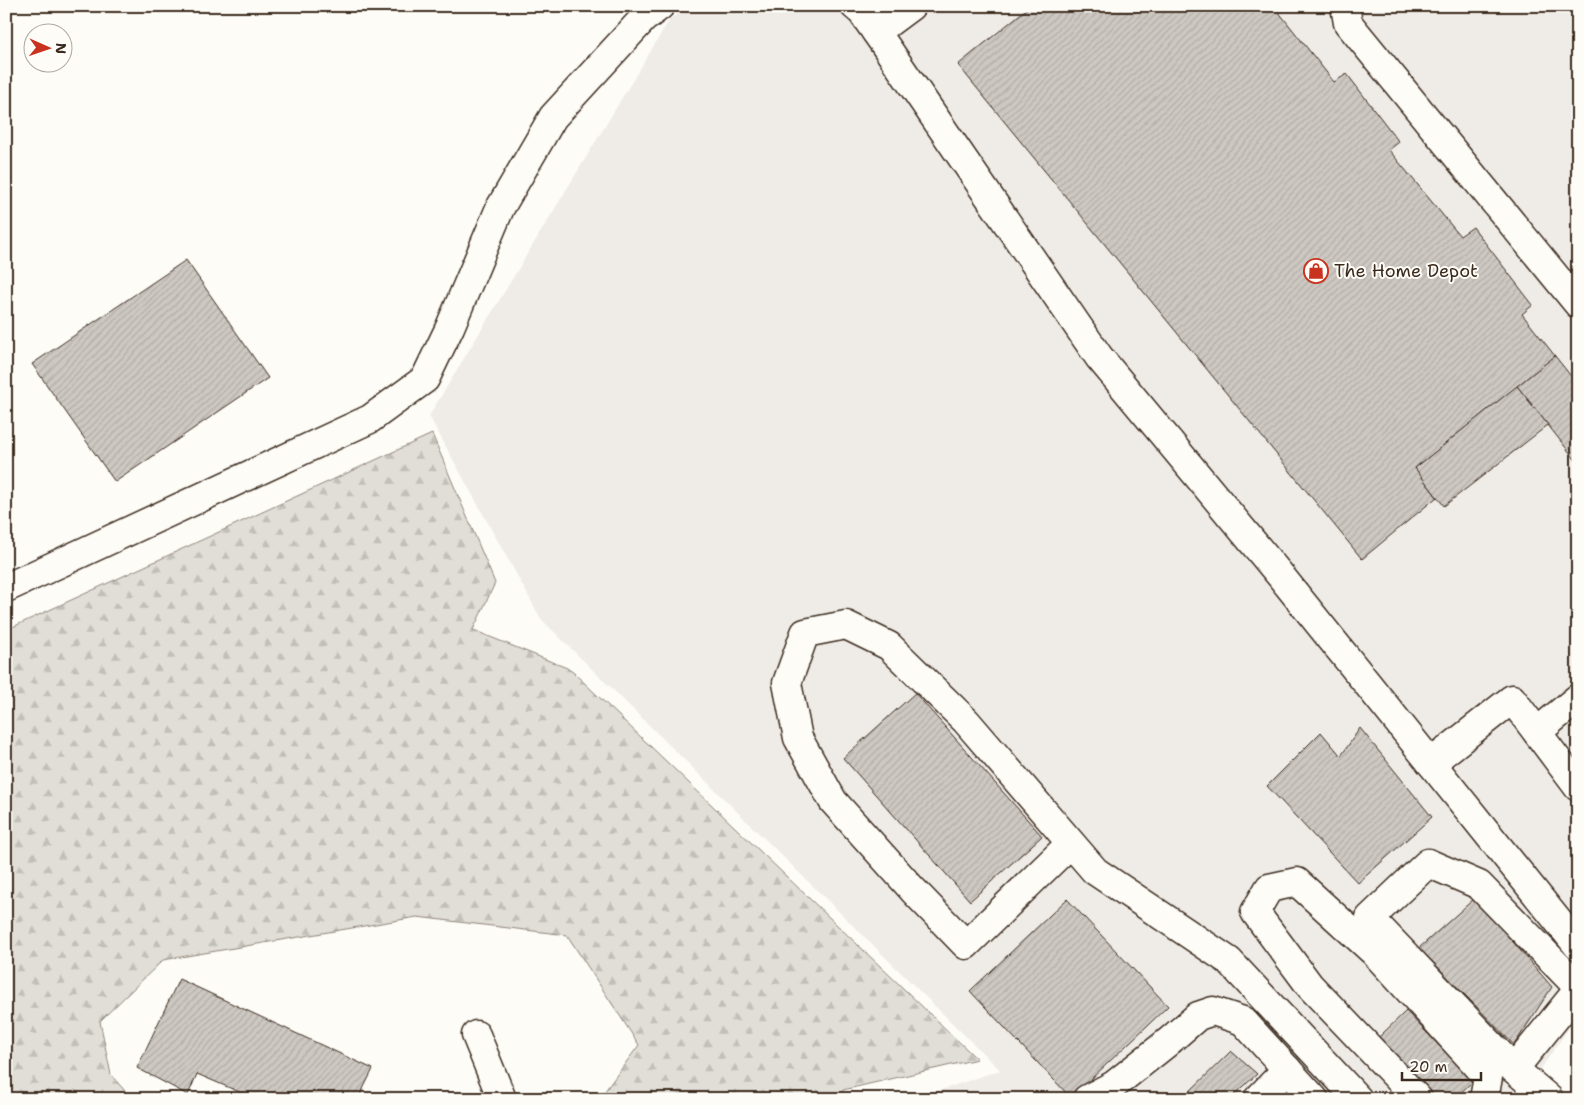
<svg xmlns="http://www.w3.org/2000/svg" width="1584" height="1105" viewBox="0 0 1584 1105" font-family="'Shantell Sans',sans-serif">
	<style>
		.built { fill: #efece7 }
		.forest { fill: url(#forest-firs); stroke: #8e847a }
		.building { fill: url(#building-hatch); stroke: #3b2a1e }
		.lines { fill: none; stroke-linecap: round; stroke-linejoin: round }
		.minor-casing { stroke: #3b2a1e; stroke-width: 31 }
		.minor { stroke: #fdfcf7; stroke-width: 28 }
		.labels { text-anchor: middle; stroke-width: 4; stroke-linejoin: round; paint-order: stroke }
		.poi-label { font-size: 18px; fill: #3b2a1e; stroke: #fdfcf7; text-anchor: start }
	</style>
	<defs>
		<pattern id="forest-firs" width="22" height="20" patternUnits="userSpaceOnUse" patternTransform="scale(1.25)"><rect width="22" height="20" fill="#e1ded7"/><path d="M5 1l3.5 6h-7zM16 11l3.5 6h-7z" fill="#c2bfb8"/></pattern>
		<pattern id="building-hatch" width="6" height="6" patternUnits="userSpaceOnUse" patternTransform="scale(1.25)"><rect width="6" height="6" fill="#cdc8c2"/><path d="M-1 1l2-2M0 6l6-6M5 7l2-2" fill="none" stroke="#b1aca6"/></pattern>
	</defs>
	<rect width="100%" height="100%" fill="#fdfcf7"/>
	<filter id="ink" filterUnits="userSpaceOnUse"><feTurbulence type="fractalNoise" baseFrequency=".02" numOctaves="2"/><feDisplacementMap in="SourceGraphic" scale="10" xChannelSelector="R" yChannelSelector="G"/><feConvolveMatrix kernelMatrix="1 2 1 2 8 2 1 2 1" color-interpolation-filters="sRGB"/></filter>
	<g filter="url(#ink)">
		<path class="built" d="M691 6H1578V1015L1520 1099H914L1000 1070 541 619 429 416 670 19Z"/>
		<path class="forest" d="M432 434 495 583 473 630 567 668 574 673 977 1059 843 1090 840 1099H599L639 1045 567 935 417 917 163 960 100 1021 111 1075 132 1099H6V630Z"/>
		<g class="building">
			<path d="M1030 6H1274L1334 82 1347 74 1399 142 1389 150 1460 236 1473 227 1533 305 1522 314 1555 356 1415 468 1437 497 1362 559 958 65Z"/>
			<path d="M186 260 268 378 115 482 32 364Z"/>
			<path d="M1555 356 1578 385V463L1517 386Z"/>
			<path d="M1517 386 1548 425 1444 506 1415 468Z"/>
			<path d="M915 693 1042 836 970 901 843 758Z"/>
			<path d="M1360 728 1432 817 1358 883 1267 786 1321 732 1341 756Z"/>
			<path d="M1475 898 1552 987 1514 1045 1419 948Z"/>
			<path d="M1067 899 1168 1006 1071 1098 970 991Z"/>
			<path d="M179 979 373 1069 358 1099H256L197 1074 188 1095 137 1068Z"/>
			<path d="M1406 1011 1473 1081 1454 1099H1436L1378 1038Z"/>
			<path d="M1231 1051 1257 1074 1230 1099H1182Z"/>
		</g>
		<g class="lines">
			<defs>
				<g id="minor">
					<path d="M855 6 862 12 876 32 1099 357 1280 575 1578 946"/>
					<path d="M1345 6 1348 23 1578 304"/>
					<path d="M876 32 911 6"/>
					<path d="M6 588 370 419 425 379 450 327 500 208 553 117 643 19 660 6"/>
					<path d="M1537 732 1578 698"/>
					<path d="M1431 763 1512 699 1578 787"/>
					<path d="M1071 843 966 945 913 890 833 801 798 738 787 683 805 633 846 625 889 646 966 721 1095 871 1229 961 1358 1099"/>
					<path d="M476 1035 502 1099"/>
					<path d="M1514 1069 1578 990"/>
					<path d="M1087 1099 1114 1085 1168 1042 1198 1016 1213 1011 1243 1021 1314 1099"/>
					<path d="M1258 1099 1287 1069"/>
					<path d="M1418 1099 1310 986 1255 912 1269 888 1297 882 1375 953 1488 1077 1484 1099"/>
					<path d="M1549 1099 1514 1069 1370 918 1428 863 1479 885 1578 987"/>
				</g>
			</defs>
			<use href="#minor" class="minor-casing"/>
			<use href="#minor" class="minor"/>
		</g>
	</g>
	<defs>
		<symbol id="shop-ring" viewBox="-11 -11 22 22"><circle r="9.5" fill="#fdfcf7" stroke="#c8321e" stroke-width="1.5"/><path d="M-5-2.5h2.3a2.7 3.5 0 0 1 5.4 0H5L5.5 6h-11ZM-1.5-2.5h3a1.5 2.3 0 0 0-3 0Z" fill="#c8321e"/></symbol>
	</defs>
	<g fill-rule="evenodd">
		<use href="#shop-ring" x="1302" y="257" width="28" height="28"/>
	</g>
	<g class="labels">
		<g class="poi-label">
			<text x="1334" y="277">The Home Depot</text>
		</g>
	</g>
	<rect width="1584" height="1105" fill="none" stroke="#fdfcf7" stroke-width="25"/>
	<rect x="12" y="12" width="1559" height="1080" fill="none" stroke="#3b2a1e" stroke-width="2" filter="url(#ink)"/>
	<g transform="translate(48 48) rotate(92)"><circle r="24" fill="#fdfcf7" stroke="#afa8a0"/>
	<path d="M0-4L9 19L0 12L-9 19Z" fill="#c8321e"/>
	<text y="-8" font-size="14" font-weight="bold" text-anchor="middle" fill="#3b2a1e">N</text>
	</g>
	<path d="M1402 1072v8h79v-8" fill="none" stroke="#3b2a1e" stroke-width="2.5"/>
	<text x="1409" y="1072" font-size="15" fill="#3b2a1e" stroke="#fdfcf7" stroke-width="4" paint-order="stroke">20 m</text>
</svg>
